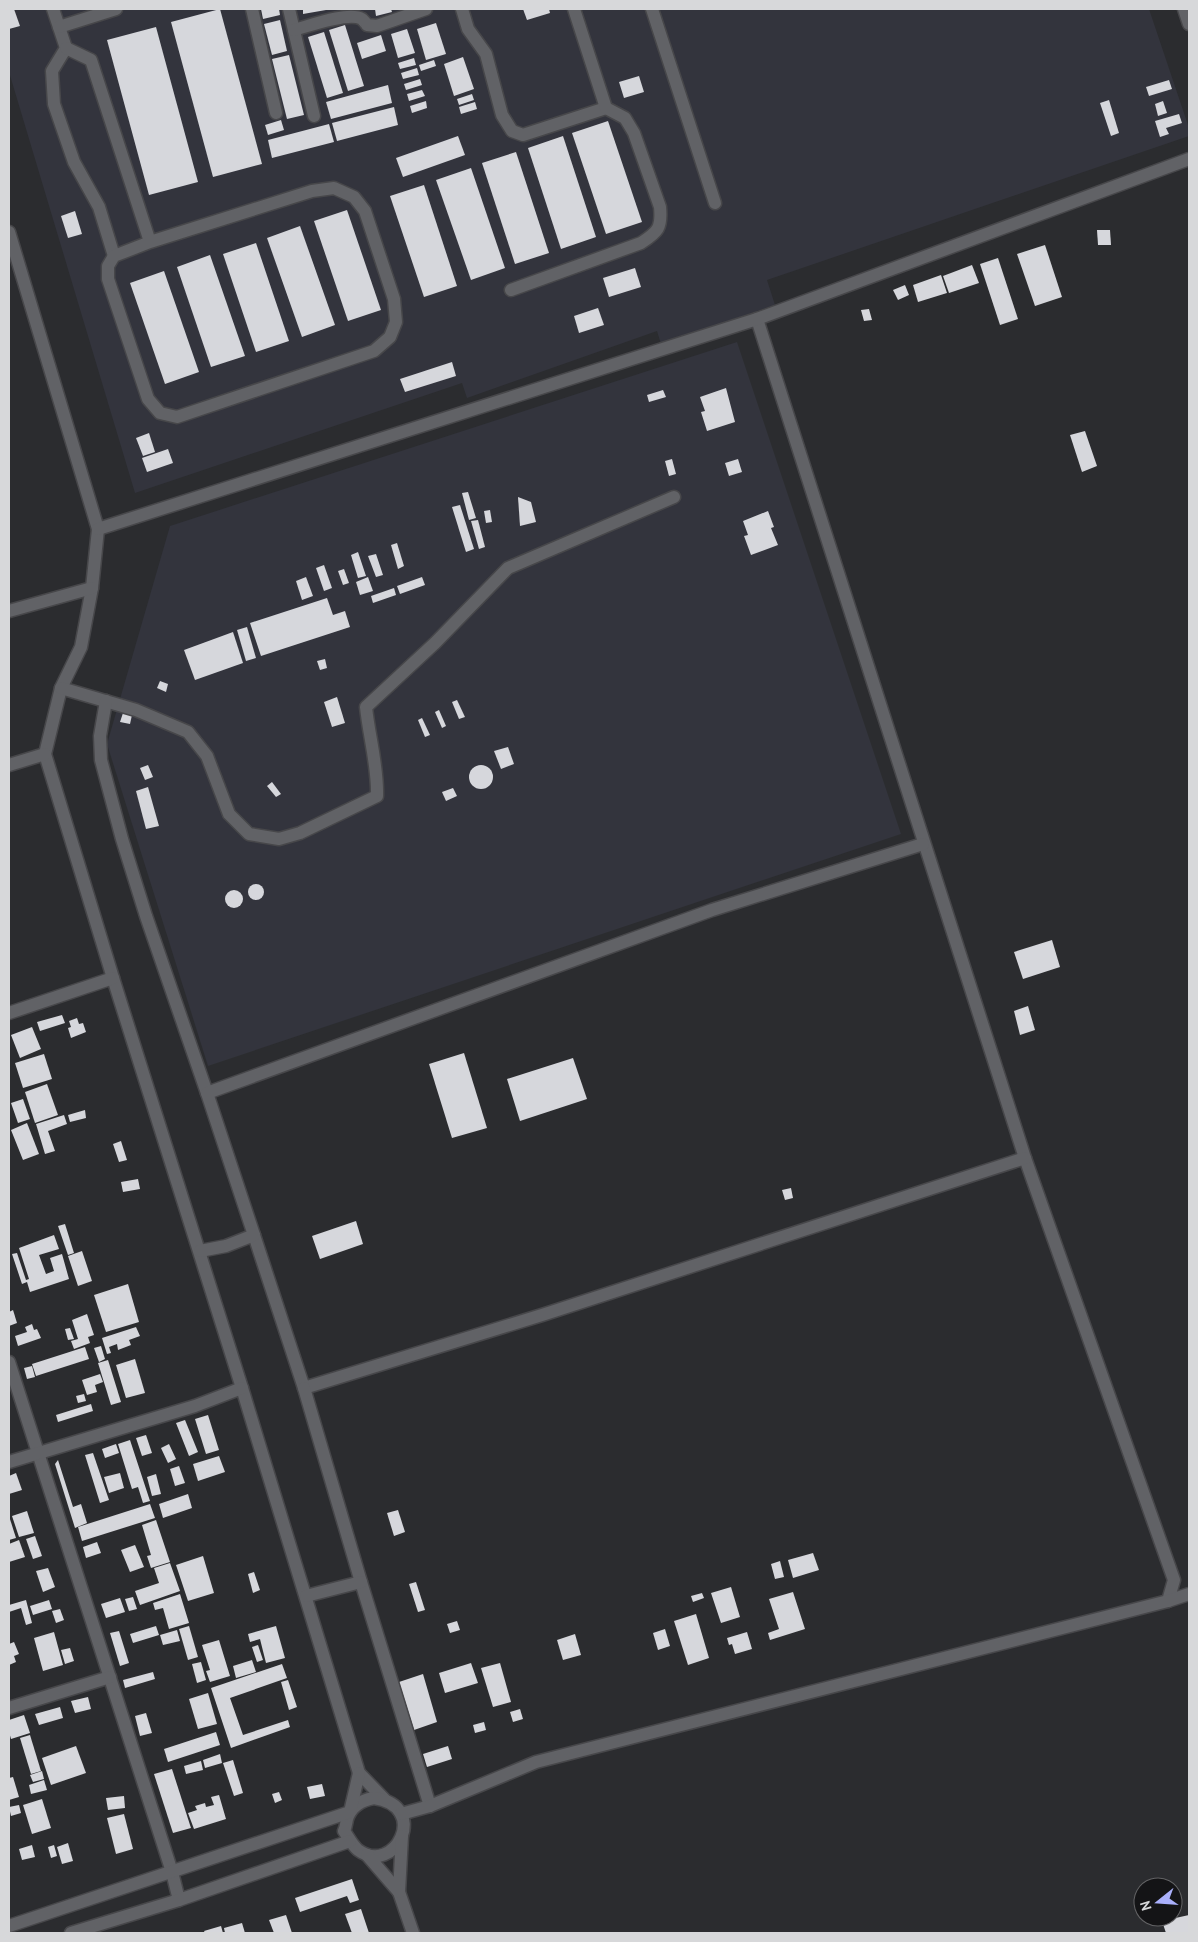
<svg xmlns="http://www.w3.org/2000/svg" width="1198" height="1942" viewBox="0 0 1198 1942" font-family="'PT Sans',sans-serif">
	<style>
		.built { fill: #33343d }
		.building { fill: #d6d7dc }
		.lines { fill: none; stroke-linecap: round; stroke-linejoin: round }
		.minor-casing { stroke: #47474a; stroke-width: 15 }
		.minor { stroke: #616266; stroke-width: 12 }
	</style>
	<rect width="100%" height="100%" fill="#2b2c2f"/>
	<g class="built">
		<path d="M9 9H1149L1189 128V136L767 280 775 305 661 344 657 331 467 398 462 383 135 493 9 72Z"/>
		<path d="M737 342 901 834 208 1066 107 744 170 526Z"/>
	</g>
	<g class="building">
		<path d="M9 9H14L20 26 9 29Z"/>
		<path d="M220 9 262 164 213 177 171 22Z"/>
		<path d="M261 9H279L280 15 263 19Z"/>
		<path d="M303 9H325L326 10 303 14Z"/>
		<path d="M375 9H391L392 12 376 16Z"/>
		<path d="M523 9H549L550 13 527 20Z"/>
		<path d="M280 20 287 51 272 55 264 24Z"/>
		<path d="M436 23 446 54 426 60 417 29Z"/>
		<path d="M345 25 364 86 348 91 329 30Z"/>
		<path d="M156 27 198 182 149 195 107 40Z"/>
		<path d="M407 29 415 53 398 58 391 34Z"/>
		<path d="M324 32 343 93 327 98 308 37Z"/>
		<path d="M381 35 386 51 362 59 357 43Z"/>
		<path d="M289 55 304 115 287 119 272 59Z"/>
		<path d="M463 57 474 89 454 96 444 64Z"/>
		<path d="M414 58 416 65 400 69 398 63Z"/>
		<path d="M434 60 436 66 421 71 419 65Z"/>
		<path d="M417 68 419 75 403 79 401 73Z"/>
		<path d="M639 76 644 92 624 98 619 82Z"/>
		<path d="M420 79 422 85 406 90 404 84Z"/>
		<path d="M1169 80 1172 89 1149 96 1146 87Z"/>
		<path d="M388 85 392 103 331 119 326 102Z"/>
		<path d="M422 90 425 96 409 101 407 94Z"/>
		<path d="M472 94 474 100 459 105 457 99Z"/>
		<path d="M1109 100 1119 133 1111 136 1100 103Z"/>
		<path d="M426 101 427 108 412 113 410 106Z"/>
		<path d="M1163 101 1167 113 1158 116 1155 104Z"/>
		<path d="M475 102 477 109 461 114 459 107Z"/>
		<path d="M394 107 398 125 337 141 332 123Z"/>
		<path d="M1179 114 1182 123 1166 128 1169 134 1160 137 1155 121Z"/>
		<path d="M281 120 284 130 268 135 265 125Z"/>
		<path d="M608 121 642 222 606 234 572 133Z"/>
		<path d="M329 124 334 142 272 158 268 140Z"/>
		<path d="M458 136 465 155 403 177 396 158Z"/>
		<path d="M563 136 596 237 561 249 528 148Z"/>
		<path d="M516 152 549 253 515 264 482 163Z"/>
		<path d="M471 168 505 268 471 280 436 180Z"/>
		<path d="M424 185 457 286 424 297 390 196Z"/>
		<path d="M347 210 381 310 348 321 314 221Z"/>
		<path d="M75 211 82 234 68 238 61 216Z"/>
		<path d="M300 226 335 325 302 337 267 238Z"/>
		<path d="M1097 230H1110L1111 245H1098Z"/>
		<path d="M256 243 289 341 256 352 223 254Z"/>
		<path d="M1045 245 1062 297 1035 306 1017 254Z"/>
		<path d="M210 255 245 356 211 367 177 267Z"/>
		<path d="M998 258 1018 319 1000 325 980 264Z"/>
		<path d="M972 265 979 283 949 293 943 276Z"/>
		<path d="M635 268 641 287 609 297 603 278Z"/>
		<path d="M164 271 199 372 165 384 130 283Z"/>
		<path d="M941 275 947 293 918 302 913 285Z"/>
		<path d="M905 285 909 295 898 300 893 290Z"/>
		<path d="M598 308 604 325 579 333 574 316Z"/>
		<path d="M869 309 872 320 864 321 861 310Z"/>
		<path d="M452 362 456 376 405 392 400 379Z"/>
		<path d="M726 388 735 422 707 431 701 412 705 411 700 397Z"/>
		<path d="M663 390 666 397 649 402 647 395Z"/>
		<path d="M1085 431 1097 466 1082 472 1070 435Z"/>
		<path d="M149 433 155 452 143 456 136 438Z"/>
		<path d="M168 449 173 463 147 472 142 458Z"/>
		<path d="M672 459 676 474 669 476 665 461Z"/>
		<path d="M738 459 742 472 729 476 725 463Z"/>
		<path d="M468 492 476 518 469 520 462 493Z"/>
		<path d="M518 497 531 502 536 522 520 526Z"/>
		<path d="M460 505 474 549 466 552 452 507Z"/>
		<path d="M490 510 492 522 486 523 484 511Z"/>
		<path d="M768 511 774 527 771 528 778 545 751 555 744 536 748 535 743 521Z"/>
		<path d="M478 520 485 547 479 549 471 521Z"/>
		<path d="M397 543 404 566 398 569 391 545Z"/>
		<path d="M358 552 366 576 358 578 351 555Z"/>
		<path d="M376 554 383 575 376 577 368 556Z"/>
		<path d="M324 565 332 588 324 591 316 568Z"/>
		<path d="M344 569 349 583 343 585 338 571Z"/>
		<path d="M306 577 313 596 302 600 296 581Z"/>
		<path d="M368 577 373 591 360 595 356 582Z"/>
		<path d="M422 577 425 585 400 594 397 586Z"/>
		<path d="M394 588 396 595 373 603 371 596Z"/>
		<path d="M327 598 333 615 345 611 350 627 261 656 250 623Z"/>
		<path d="M247 627 256 658 246 661 237 630Z"/>
		<path d="M233 632 243 663 195 680 184 650Z"/>
		<path d="M325 659 327 668 320 670 317 661Z"/>
		<path d="M160 681 168 684 166 692 157 688Z"/>
		<path d="M337 697 345 723 332 727 324 702Z"/>
		<path d="M457 700 465 717 459 719 452 702Z"/>
		<path d="M439 710 446 726 442 728 435 712Z"/>
		<path d="M123 713 132 715 130 724 120 722Z"/>
		<path d="M422 718 430 735 425 737 418 720Z"/>
		<path d="M508 747 514 764 501 769 494 751Z"/>
		<path d="M148 765 153 777 145 780 140 768Z"/>
		<circle cx="481" cy="777" r="12"/>
		<path d="M272 782 281 794 276 797 267 786Z"/>
		<path d="M148 787 159 826 146 829 136 791Z"/>
		<path d="M453 788 457 796 446 801 442 792Z"/>
		<circle cx="256" cy="892" r="8"/>
		<circle cx="234" cy="899" r="9"/>
		<path d="M1052 940 1060 967 1023 979 1014 952Z"/>
		<path d="M1028 1006 1035 1030 1020 1035 1014 1011Z"/>
		<path d="M62 1015 65 1023 40 1031 37 1022Z"/>
		<path d="M77 1018 79 1024 83 1023 86 1032 71 1038 68 1028 71 1027 69 1021Z"/>
		<path d="M32 1027 41 1049 20 1058 11 1035Z"/>
		<path d="M464 1053 487 1128 452 1138 429 1064Z"/>
		<path d="M44 1054 52 1079 23 1088 15 1063Z"/>
		<path d="M573 1058 587 1099 520 1121 507 1079Z"/>
		<path d="M47 1084 58 1115 35 1123 25 1092Z"/>
		<path d="M23 1099 30 1119 18 1123 11 1103Z"/>
		<path d="M85 1110 86 1118 70 1122 68 1115Z"/>
		<path d="M64 1115 67 1124 48 1131 55 1151 45 1154 36 1124Z"/>
		<path d="M27 1123 39 1154 23 1160 11 1130Z"/>
		<path d="M121 1141 127 1160 119 1162 113 1144Z"/>
		<path d="M138 1179 140 1189 123 1192 121 1182Z"/>
		<path d="M791 1188 793 1198 785 1200 782 1190Z"/>
		<path d="M356 1221 363 1244 320 1259 312 1236Z"/>
		<path d="M65 1224 74 1253 68 1255 58 1226Z"/>
		<path d="M54 1235 59 1249 39 1255 46 1274 54 1271 50 1258 62 1254 69 1279 30 1292 27 1282 22 1284 12 1254 17 1253 26 1280 29 1279 19 1248Z"/>
		<path d="M82 1251 92 1281 78 1286 68 1256Z"/>
		<path d="M128 1284 139 1322 106 1332 94 1295Z"/>
		<path d="M13 1310 17 1323 9 1326V1312Z"/>
		<path d="M87 1314 94 1335 88 1337 90 1343 74 1349 71 1341 78 1339 72 1320Z"/>
		<path d="M32 1324 34 1330 37 1329 41 1338 18 1346 15 1336 27 1332 25 1327Z"/>
		<path d="M136 1327 140 1336 129 1340 131 1345 118 1350 117 1344 109 1347 111 1353 107 1354 102 1338Z"/>
		<path d="M70 1328 74 1339 68 1340 65 1329Z"/>
		<path d="M101 1346 105 1359 99 1362 94 1348Z"/>
		<path d="M85 1347 89 1359 36 1376 32 1364Z"/>
		<path d="M135 1359 145 1393 126 1398 116 1365Z"/>
		<path d="M108 1360 121 1402 111 1405 98 1363Z"/>
		<path d="M32 1366 35 1377 27 1379 24 1368Z"/>
		<path d="M100 1374 103 1382 95 1385 97 1392 87 1395 82 1380Z"/>
		<path d="M84 1394 86 1401 78 1403 76 1396Z"/>
		<path d="M91 1404 93 1411 58 1422 56 1415Z"/>
		<path d="M208 1415 219 1450 206 1454 195 1419Z"/>
		<path d="M185 1420 198 1452 189 1456 176 1423Z"/>
		<path d="M146 1435 152 1453 142 1456 136 1438Z"/>
		<path d="M130 1440 150 1501 143 1503 138 1487 132 1489 118 1444Z"/>
		<path d="M116 1444 119 1453 105 1458 102 1449Z"/>
		<path d="M169 1444 176 1459 168 1463 161 1448Z"/>
		<path d="M93 1453 109 1500 100 1503 85 1455Z"/>
		<path d="M219 1456 225 1472 198 1481 193 1464Z"/>
		<path d="M58 1460 73 1507 81 1504 87 1523 75 1528 55 1464Z"/>
		<path d="M179 1466 185 1483 175 1486 170 1469Z"/>
		<path d="M16 1473 22 1490 9 1494V1476Z"/>
		<path d="M120 1473 124 1488 109 1493 104 1477Z"/>
		<path d="M156 1474 161 1494 152 1496 147 1477Z"/>
		<path d="M188 1494 192 1508 163 1518 159 1504Z"/>
		<path d="M150 1504 155 1518 82 1541 78 1527Z"/>
		<path d="M398 1510 405 1532 394 1536 387 1513Z"/>
		<path d="M27 1511 34 1533 19 1537 12 1516Z"/>
		<path d="M9 1516 16 1538 9 1540Z"/>
		<path d="M156 1520 170 1562 151 1568 147 1556 151 1555 142 1525Z"/>
		<path d="M35 1536 42 1556 33 1559 26 1539Z"/>
		<path d="M19 1540 25 1557 9 1562V1544Z"/>
		<path d="M97 1542 101 1553 86 1558 83 1547Z"/>
		<path d="M135 1545 144 1567 130 1572 121 1550Z"/>
		<path d="M813 1553 819 1570 793 1578 788 1560Z"/>
		<path d="M203 1556 214 1593 188 1601 176 1565Z"/>
		<path d="M780 1561 784 1577 775 1579 771 1564Z"/>
		<path d="M170 1563 180 1591 140 1605 135 1591 159 1583 154 1568Z"/>
		<path d="M48 1568 55 1587 43 1592 36 1571Z"/>
		<path d="M254 1572 260 1590 253 1593 248 1574Z"/>
		<path d="M416 1582 425 1610 418 1612 409 1584Z"/>
		<path d="M731 1587 740 1617 721 1623 711 1593Z"/>
		<path d="M793 1592 805 1629 770 1640 768 1633 779 1629 769 1599Z"/>
		<path d="M702 1593 704 1598 693 1602 691 1596Z"/>
		<path d="M180 1594 189 1623 169 1629 163 1608 155 1610 153 1603Z"/>
		<path d="M133 1597 137 1609 129 1611 125 1599Z"/>
		<path d="M120 1598 125 1612 106 1618 101 1604Z"/>
		<path d="M26 1600 32 1623 26 1625 21 1608 9 1612V1605Z"/>
		<path d="M49 1600 52 1609 33 1615 30 1606Z"/>
		<path d="M60 1609 64 1620 56 1623 52 1611Z"/>
		<path d="M696 1614 709 1658 688 1665 674 1621Z"/>
		<path d="M457 1621 460 1630 450 1633 447 1624Z"/>
		<path d="M156 1626 159 1635 133 1643 130 1634Z"/>
		<path d="M189 1626 198 1657 188 1660 179 1629Z"/>
		<path d="M276 1626 285 1658 266 1663 260 1639 250 1642 248 1634Z"/>
		<path d="M665 1629 670 1646 658 1650 653 1633Z"/>
		<path d="M177 1630 180 1641 163 1645 160 1635Z"/>
		<path d="M119 1631 129 1663 120 1666 110 1633Z"/>
		<path d="M54 1632 63 1665 43 1671 34 1638Z"/>
		<path d="M747 1632 752 1649 735 1654 732 1644 729 1645 727 1638Z"/>
		<path d="M575 1634 581 1655 563 1660 557 1640Z"/>
		<path d="M219 1640 230 1676 210 1682 206 1671 210 1670 202 1645Z"/>
		<path d="M14 1642 19 1654 14 1656 16 1662 9 1665V1644Z"/>
		<path d="M258 1645 263 1660 257 1662 252 1647Z"/>
		<path d="M70 1648 74 1661 65 1664 61 1650Z"/>
		<path d="M252 1660 256 1672 236 1678 233 1666Z"/>
		<path d="M201 1662 206 1680 197 1683 192 1664Z"/>
		<path d="M471 1663 478 1683 445 1693 439 1673Z"/>
		<path d="M500 1663 511 1702 493 1707 481 1668Z"/>
		<path d="M282 1664 287 1678 230 1698 243 1735 288 1720 290 1727 231 1748 211 1688Z"/>
		<path d="M153 1672 155 1679 125 1688 123 1680Z"/>
		<path d="M423 1674 437 1722 414 1730 399 1682Z"/>
		<path d="M288 1680 297 1707 289 1710 281 1682Z"/>
		<path d="M208 1693 217 1724 198 1729 189 1699Z"/>
		<path d="M88 1697 91 1709 75 1713 71 1701Z"/>
		<path d="M60 1707 63 1718 39 1725 35 1714Z"/>
		<path d="M520 1709 523 1719 513 1722 510 1712Z"/>
		<path d="M146 1713 152 1733 140 1736 135 1716Z"/>
		<path d="M24 1715 30 1733 11 1739 9 1732V1720Z"/>
		<path d="M484 1722 486 1730 475 1733 473 1725Z"/>
		<path d="M216 1732 220 1745 168 1762 164 1749Z"/>
		<path d="M30 1735 41 1771 31 1774 20 1738Z"/>
		<path d="M76 1746 86 1773 51 1785 42 1758Z"/>
		<path d="M448 1746 452 1759 427 1767 423 1754Z"/>
		<path d="M220 1754 222 1763 205 1768 203 1760Z"/>
		<path d="M233 1760 243 1793 234 1796 223 1763Z"/>
		<path d="M201 1761 203 1770 186 1774 184 1766Z"/>
		<path d="M172 1769 191 1828 173 1833 154 1774Z"/>
		<path d="M42 1771 44 1779 33 1782 30 1775Z"/>
		<path d="M13 1777 19 1797 9 1800V1778Z"/>
		<path d="M44 1780 47 1790 31 1794 29 1785Z"/>
		<path d="M322 1784 325 1796 310 1799 307 1787Z"/>
		<path d="M279 1792 282 1800 275 1803 272 1794Z"/>
		<path d="M219 1795 226 1819 194 1829 188 1813 197 1810 195 1806 205 1803 206 1807 214 1805 211 1797Z"/>
		<path d="M124 1796 125 1808 108 1810 106 1798Z"/>
		<path d="M42 1799 51 1828 32 1834 23 1805Z"/>
		<path d="M19 1805 21 1813 11 1816 9 1807Z"/>
		<path d="M124 1814 133 1849 116 1854 107 1818Z"/>
		<path d="M68 1843 73 1861 62 1864 57 1847Z"/>
		<path d="M32 1845 35 1857 22 1860 19 1849Z"/>
		<path d="M54 1845 57 1856 51 1858 48 1847Z"/>
		<path d="M352 1879 359 1900 350 1903 347 1896 300 1912 295 1898Z"/>
		<path d="M361 1909 369 1933H352L345 1914Z"/>
		<path d="M286 1915 292 1933H274L269 1920Z"/>
		<path d="M1189 1915V1933H1166L1162 1921Z"/>
		<path d="M242 1923 245 1933H225L224 1928Z"/>
		<path d="M221 1926 223 1933H205L204 1931Z"/>
	</g>
	<g class="lines">
		<defs>
			<g id="minor">
				<path d="M53 9 66 48 52 71 54 104 74 162 99 207 114 256"/>
				<path d="M252 9 276 113"/>
				<path d="M289 9 314 116"/>
				<path d="M462 9 468 29 486 54 502 115 512 131 523 135 606 108"/>
				<path d="M652 9 715 203"/>
				<path d="M1184 9 1189 24"/>
				<path d="M59 27 116 9"/>
				<path d="M294 30C309 26 349 11 362 19 362 19 367 24 367 25L377 26 426 9"/>
				<path d="M66 48 91 60 150 242 114 256 108 266V279L148 399 160 413 177 417 374 351 390 337 396 322 394 299 365 211 354 197 334 188 312 191 150 242"/>
				<path d="M9 232 98 529 92 588 81 647 61 688 45 754 113 978 242 1388 359 1773 384 1799"/>
				<path d="M511 290 641 243C658 232 662 228 660 207L634 133 625 118 606 108 574 9"/>
				<path d="M757 319 1025 1158 1174 1580 1168 1601"/>
				<path d="M98 529 757 319 1189 159"/>
				<path d="M9 611 92 588"/>
				<path d="M61 688 136 710 188 732 207 756 229 814 249 834 279 839 300 833 377 796C378 766 369 737 366 707L435 643 508 568 674 497"/>
				<path d="M106 701 100 736 101 760 122 839 146 916 207 1093"/>
				<path d="M9 765 45 754"/>
				<path d="M9 1013 113 978"/>
				<path d="M254 1235 304 1388 542 1315 1025 1158"/>
				<path d="M200 1251 226 1246 254 1235 207 1093 712 910 923 844"/>
				<path d="M9 1362 172 1872 179 1900"/>
				<path d="M304 1388 361 1582 430 1806"/>
				<path d="M9 1462 195 1406 242 1388"/>
				<path d="M306 1596 361 1582"/>
				<path d="M9 1708 110 1677"/>
				<path d="M374 1798C431 1806 395 1877 358 1850 352 1845 349 1838 344 1831 346 1827 346 1824 347 1819 351 1806 362 1800 374 1798Z"/>
				<path d="M401 1814 430 1806 536 1762 1168 1601 1189 1594"/>
				<path d="M402 1836 399 1892 413 1933"/>
				<path d="M367 1855 399 1892"/>
				<path d="M9 1926 350 1812 359 1773"/>
				<path d="M71 1933 179 1900 350 1841"/>
			</g>
		</defs>
		<use href="#minor" class="minor-casing"/>
		<use href="#minor" class="minor"/>
	</g>
	<rect width="1198" height="1942" fill="none" stroke="#d7d8da" stroke-width="20"/>
	<g transform="translate(1158 1902) rotate(253)"><circle r="24" fill="#141416" stroke="#626264"/>
	<path d="M0-4L9 19L0 12L-9 19Z" fill="#aab0fb"/>
	<text y="-8" font-size="14" font-weight="bold" text-anchor="middle" fill="#d7d8da">N</text>
	</g>
</svg>
